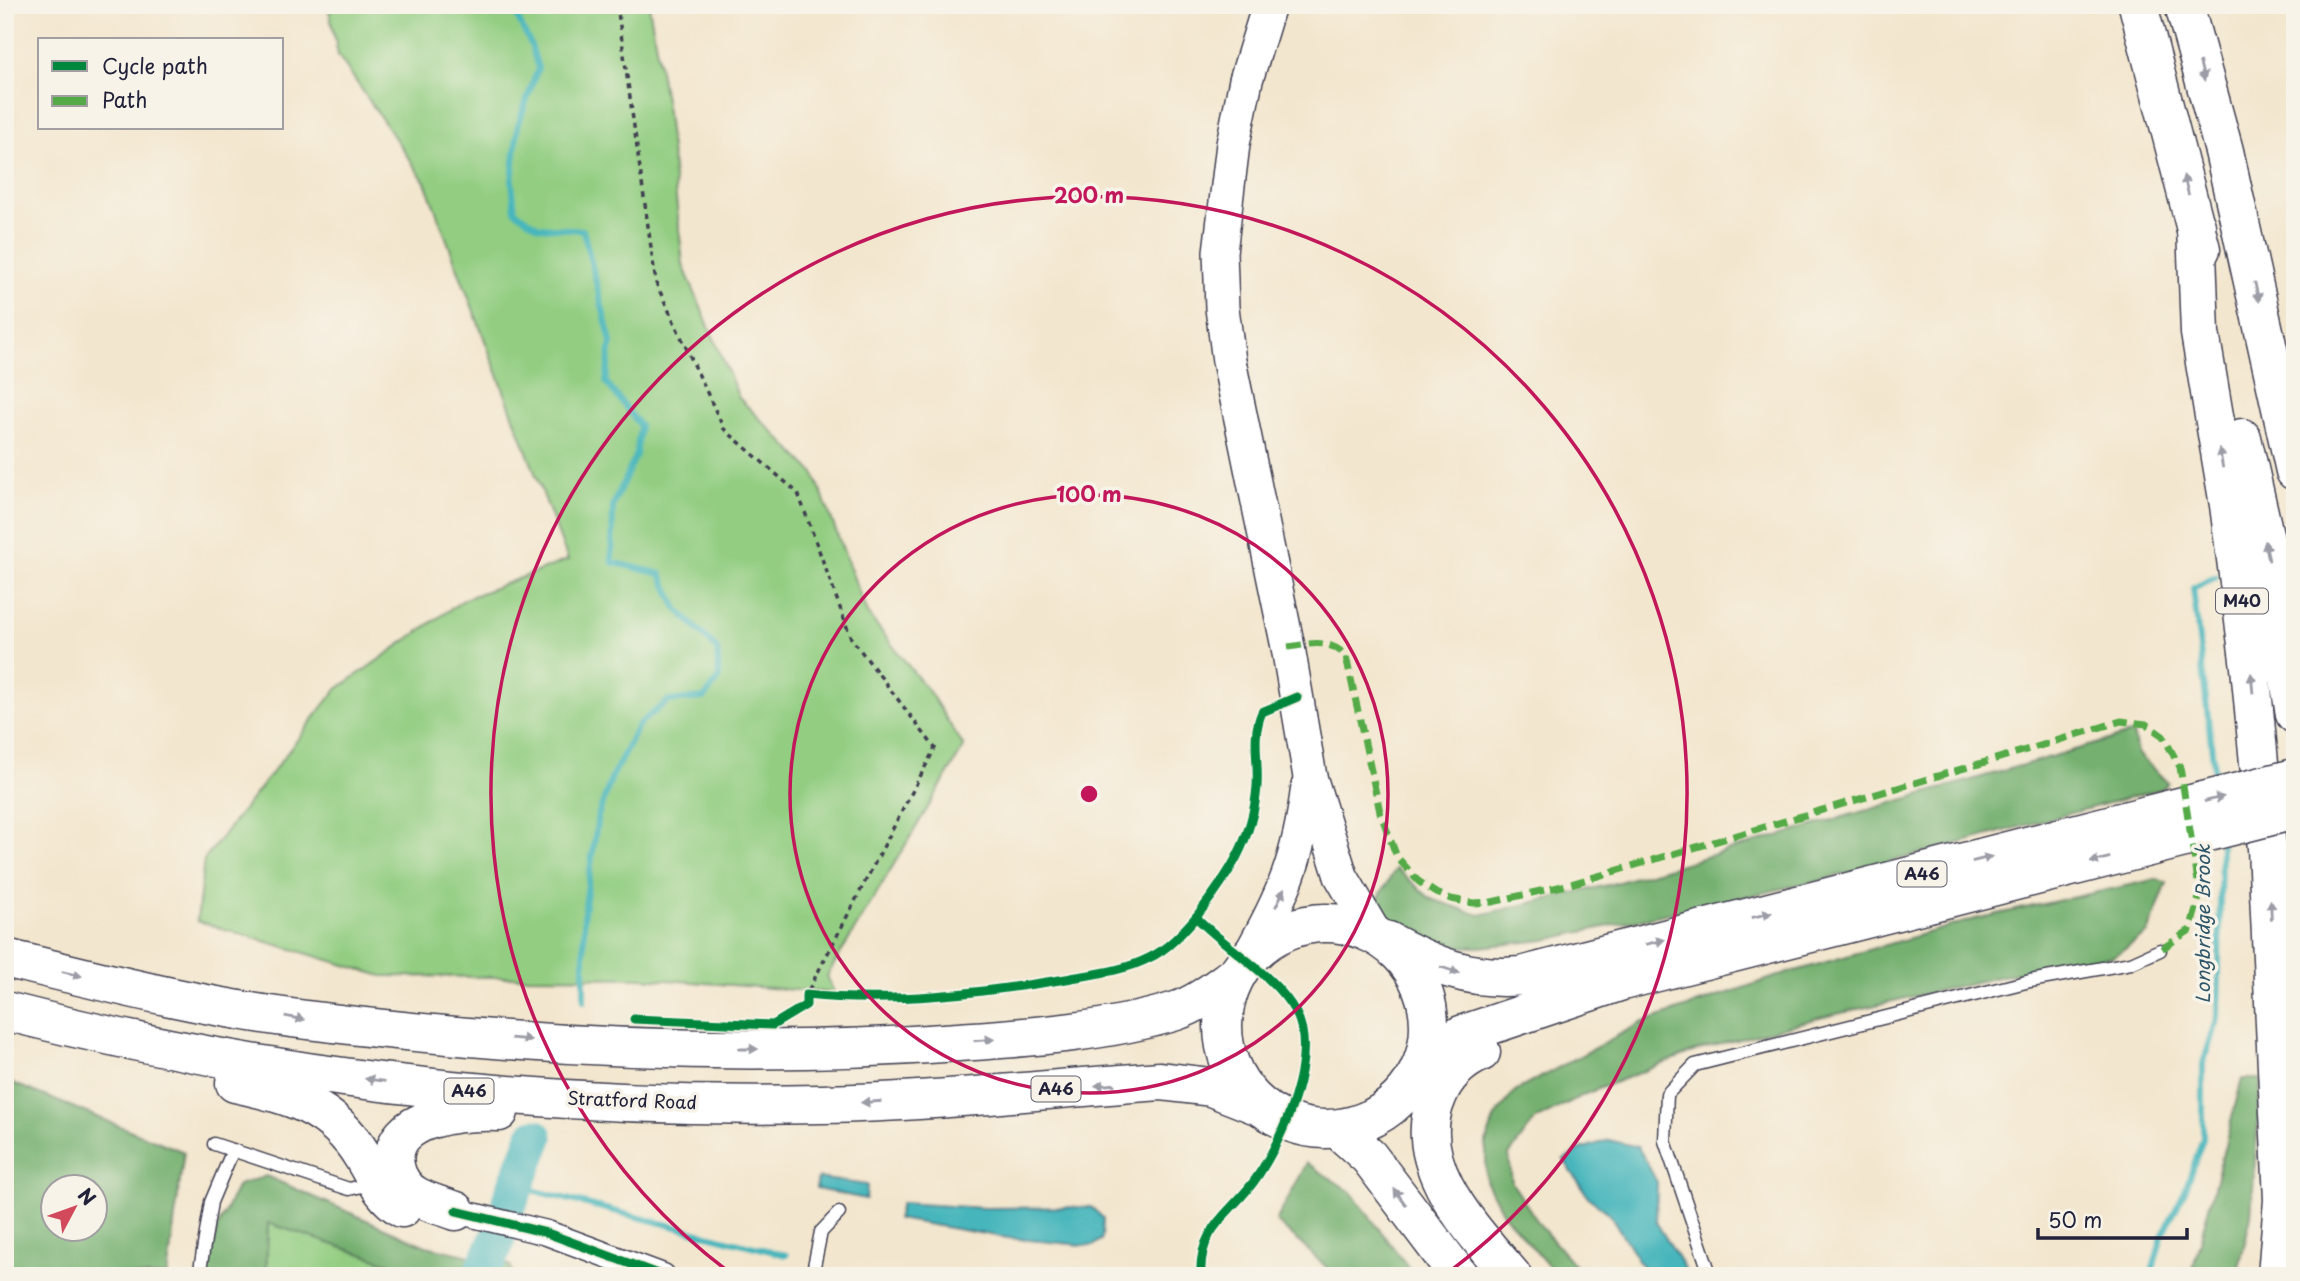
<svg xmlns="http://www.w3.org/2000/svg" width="2300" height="1281" viewBox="0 0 2300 1281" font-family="'Playpen Sans',sans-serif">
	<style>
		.green { fill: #92cd81; stroke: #5a785e; stroke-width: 2 }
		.forest { fill: #75b06f; stroke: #4c6955; stroke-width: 2; fill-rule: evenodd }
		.water { fill: #46b6bc; stroke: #346c7c; stroke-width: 2 }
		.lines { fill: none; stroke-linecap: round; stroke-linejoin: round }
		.stream { stroke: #46b6bc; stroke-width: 6 }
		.river { stroke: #46b6bc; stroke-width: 37 }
		.lane-casing { stroke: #413f51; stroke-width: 15 }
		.street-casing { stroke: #413f51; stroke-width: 27 }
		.secondary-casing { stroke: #413f51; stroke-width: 36 }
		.highway-casing { stroke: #413f51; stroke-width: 41 }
		.path { stroke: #413f51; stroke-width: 3.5; stroke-dasharray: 5 5; stroke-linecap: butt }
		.lane { stroke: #fff; stroke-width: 12 }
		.street { stroke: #fff; stroke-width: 24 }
		.secondary { stroke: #fff; stroke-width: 33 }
		.highway { stroke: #fff; stroke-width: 38 }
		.highway-bridge-casing { stroke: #413f51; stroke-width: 41; stroke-linecap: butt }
		.highway-bridge { stroke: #fff; stroke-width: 38 }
		.quiet { stroke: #53aa46; stroke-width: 7; stroke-dasharray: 14 7; stroke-linecap: butt }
		.cycleway-casing { stroke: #f7f3e8; stroke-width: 13 }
		.cycleway { stroke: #00873e; stroke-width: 9 }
		.oneway { fill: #9c9ca7 }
		.ring { fill: none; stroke: #c2185b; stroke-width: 3.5 }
		.labels { text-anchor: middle; stroke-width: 7; stroke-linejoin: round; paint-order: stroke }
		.shield { fill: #f7f3e8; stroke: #62616f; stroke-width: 2 }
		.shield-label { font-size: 16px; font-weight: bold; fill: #22223b }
		.street-label { font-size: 18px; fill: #22223b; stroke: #f7f3e8 }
		.water-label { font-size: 19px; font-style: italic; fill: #2f5668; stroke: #f7f3e8 }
		.centre { fill: #c2185b; stroke: #f7f3e8; stroke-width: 3.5 }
		.ring-label { font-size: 21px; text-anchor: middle; font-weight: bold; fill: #c2185b; stroke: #f7f3e8; stroke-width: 7; stroke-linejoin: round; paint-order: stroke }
	</style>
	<rect width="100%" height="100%" fill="#f7f3e8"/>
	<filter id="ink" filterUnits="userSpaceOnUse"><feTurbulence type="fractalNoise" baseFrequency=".0143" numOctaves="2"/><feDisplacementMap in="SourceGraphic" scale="14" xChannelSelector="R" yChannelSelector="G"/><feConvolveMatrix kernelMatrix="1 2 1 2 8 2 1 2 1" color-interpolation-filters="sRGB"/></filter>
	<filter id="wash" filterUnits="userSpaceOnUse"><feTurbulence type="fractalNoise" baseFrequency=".00686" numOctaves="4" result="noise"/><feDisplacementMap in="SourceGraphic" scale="28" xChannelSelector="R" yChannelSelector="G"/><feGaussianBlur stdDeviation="1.57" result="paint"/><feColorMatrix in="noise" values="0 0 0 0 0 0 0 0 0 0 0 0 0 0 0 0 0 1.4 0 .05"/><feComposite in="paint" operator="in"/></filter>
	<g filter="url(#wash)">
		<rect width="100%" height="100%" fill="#f3e6ce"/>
		<g class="green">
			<path d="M328 5H649L667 112 683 265 739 398 814 473 867 613 930 693 964 747 827 976 834 993 641 978 382 976 197 921 204 860 336 690 465 599 568 560 425 182 338 55Z"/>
			<path d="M268 1223 429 1274 266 1276Z"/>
		</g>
		<g class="forest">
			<path d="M2133 733 2137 753 2168 783 2161 789 1822 880 1545 940 1479 947 1441 946 1410 936 1375 904 1396 868 1431 899 1480 915 1612 884Z"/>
			<path d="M2157 879 2167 883 2148 933 2114 956 2002 976 1815 1019 1695 1051 1585 1094 1535 1120 1509 1155 1512 1183 1542 1228 1584 1276H1557L1502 1212 1486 1181V1142L1495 1117 1515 1091 1641 1023 1778 976 1975 919Z"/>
			<path d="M2242 1079H2261L2251 1216 2237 1276H2191Z"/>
			<path d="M5 1080 184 1152 167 1276H5ZM52 1186H94V1228H52Z"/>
			<path d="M1307 1163 1351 1192 1415 1276H1336L1276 1221Z"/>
			<path d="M266 1176 426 1246 510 1265 514 1276H428L268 1223 266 1276H208L217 1228 238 1185Z"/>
		</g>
		<g class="water">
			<path d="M1609 1140 1638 1147 1657 1182 1656 1222 1689 1276H1648L1609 1213 1589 1198 1564 1160 1581 1149Z"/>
			<path d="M818 1178 867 1185 866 1199 816 1189Z"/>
			<path d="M901 1203 984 1208 1091 1207 1103 1218 1102 1239 1093 1246 1008 1238 897 1219Z"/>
		</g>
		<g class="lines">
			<g class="stream">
				<path d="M511 5 531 45 538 68 518 125 512 181 515 211 539 227 583 230 611 342 606 382 640 426 636 455 613 505 612 562 661 574 677 609 717 649 719 679 704 698 668 701 639 724 611 779 598 816 584 912V1001"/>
				<path d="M2216 786 2193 588 2216 577"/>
				<path d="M516 1186 786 1255"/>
				<path d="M2151 1276 2162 1236 2185 1191 2203 1138V1064L2218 1017 2221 842"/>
			</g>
			<g class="river">
				<path d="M510 1201 535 1137"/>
				<path d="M480 1276 497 1241"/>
			</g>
		</g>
	</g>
	<g filter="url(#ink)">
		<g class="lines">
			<defs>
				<g id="lane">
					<path d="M214 1144 349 1189 371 1184"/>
					<path d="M1710 1274 1665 1141 1667 1094 1695 1065 2030 981 2131 963 2160 950"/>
					<path d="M199 1276 211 1202 233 1150"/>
					<path d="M812 1276 821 1232 839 1213"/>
				</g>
				<path id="street" d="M456 1211 547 1233 663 1276"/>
				<g id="secondary">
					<path d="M1269 5 1246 80 1233 144 1220 252 1222 308 1229 361 1288 647 1310 777 1341 876 1375 934"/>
					<path d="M1248 958C1284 894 1299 859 1308 786"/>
				</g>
				<g id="highway">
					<path d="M2138 5 2201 249"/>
					<path d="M2184 5 2224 151 2295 471"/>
					<path d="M2196 226 2200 333 2229 505 2250 667 2267 848 2283 1200 2277 1276"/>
					<path d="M2242 438 2267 548 2295 714"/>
					<circle cx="1326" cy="1026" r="103"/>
					<path d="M1388 941C1432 965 1470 981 1521 976L2148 815"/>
					<path d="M5 958C104 982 205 1008 307 1020 522 1047 743 1058 959 1042 1030 1037 1108 1032 1176 1011 1198 1004 1217 988 1235 975"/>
					<path d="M5 1011C271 1079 548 1110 822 1104 934 1102 1047 1089 1160 1081L1211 1087 1262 1107"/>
					<path d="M1481 1052C1461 1061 1445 1076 1437 1097 1408 1164 1472 1229 1512 1276"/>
					<path d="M1421 1068 1461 1035 1622 981 2153 846"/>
					<path d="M235 1083C289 1095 332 1105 363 1157 375 1177 381 1195 402 1208"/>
					<path d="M1340 1131 1369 1157 1459 1276"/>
					<path d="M456 1211C443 1206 428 1203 416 1196 405 1190 397 1178 395 1166 387 1114 465 1111 499 1112"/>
				</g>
			</defs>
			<use href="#lane" class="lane-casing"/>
			<use href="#street" class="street-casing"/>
			<use href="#secondary" class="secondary-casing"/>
			<use href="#highway" class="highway-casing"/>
			<path class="path" d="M617 5 656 283 724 429 798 493 851 638 935 748 806 995"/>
			<use href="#lane" class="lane"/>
			<use href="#street" class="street"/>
			<use href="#secondary" class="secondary"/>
			<use href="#highway" class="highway"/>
			<defs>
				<g id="highway-bridge">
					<path d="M2148 815 2295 778"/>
					<path d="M2153 846 2295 810"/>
				</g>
			</defs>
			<use href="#highway-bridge" class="highway-bridge-casing"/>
			<use href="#highway-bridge" class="highway-bridge"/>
			<path class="quiet" d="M1288 647C1311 644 1329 638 1346 656L1380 812 1397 857 1418 881 1434 892 1451 899 1473 903 1492 902 1571 884 2033 748 2121 721 2146 724 2163 736 2180 767 2200 894 2190 930 2160 950"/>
			<defs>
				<g id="cycleway">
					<path d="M634 1019 773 1025 806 1005V995C893 1004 980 993 1066 979 1093 974 1124 971 1149 958 1168 949 1182 933 1196 917"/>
					<path d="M456 1211 547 1233 663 1276"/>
					<path d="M1201 1276C1198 1225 1234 1212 1257 1177 1283 1139 1319 1056 1296 1013 1274 973 1227 950 1196 917 1228 876 1253 840 1257 786 1259 760 1251 737 1262 712L1297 697"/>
				</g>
			</defs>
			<use href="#cycleway" class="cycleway-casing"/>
			<use href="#cycleway" class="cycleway"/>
		</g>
		<defs><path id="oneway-solid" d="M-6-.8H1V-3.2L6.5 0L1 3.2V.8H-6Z" transform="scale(1.75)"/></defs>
		<g class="oneway">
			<use href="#oneway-solid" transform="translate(2202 71) rotate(75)"/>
			<use href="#oneway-solid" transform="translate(2186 185) rotate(-105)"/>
			<use href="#oneway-solid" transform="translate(2257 292) rotate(77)"/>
			<use href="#oneway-solid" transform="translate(2221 458) rotate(-100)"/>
			<use href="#oneway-solid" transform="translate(2267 551) rotate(-101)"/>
			<use href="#oneway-solid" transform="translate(2252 683) rotate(-95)"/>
			<use href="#oneway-solid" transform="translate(2214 799) rotate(-14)"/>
			<use href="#oneway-solid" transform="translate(1982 859) rotate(-14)"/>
			<use href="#oneway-solid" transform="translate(2100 860) rotate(166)"/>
			<use href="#oneway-solid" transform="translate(1280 898) rotate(-64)"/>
			<use href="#oneway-solid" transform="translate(2271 910) rotate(-93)"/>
			<use href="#oneway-solid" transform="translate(1762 915) rotate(-14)"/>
			<use href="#oneway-solid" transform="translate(1655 942) rotate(-14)"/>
			<use href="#oneway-solid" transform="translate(1450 970) rotate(18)"/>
			<use href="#oneway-solid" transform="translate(72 974) rotate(13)"/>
			<use href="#oneway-solid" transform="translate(295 1018) rotate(10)"/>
			<use href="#oneway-solid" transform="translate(521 1039) rotate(5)"/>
			<use href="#oneway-solid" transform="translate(984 1040) rotate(-4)"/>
			<use href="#oneway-solid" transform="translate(748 1049)"/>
			<use href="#oneway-solid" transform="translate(375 1080) rotate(-173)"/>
			<use href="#oneway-solid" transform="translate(1105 1085) rotate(176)"/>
			<use href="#oneway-solid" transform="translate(871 1102) rotate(176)"/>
			<use href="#oneway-solid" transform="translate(1400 1197) rotate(-126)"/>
		</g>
	</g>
	<g class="ring">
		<circle cx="1089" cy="794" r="299"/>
		<path d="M733 1275A598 598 0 1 1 1445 1275"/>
	</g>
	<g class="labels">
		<g class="shield">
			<rect x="2216" y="588.5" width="52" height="25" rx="5"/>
			<rect x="1897.5" y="861.5" width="49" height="25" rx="5"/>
			<rect x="1031.5" y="1076.5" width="49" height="25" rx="5"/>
			<rect x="444.5" y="1078.5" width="49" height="25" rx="5"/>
		</g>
		<g class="shield-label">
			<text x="2242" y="607">M40</text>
			<text x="1922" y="880">A46</text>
			<text x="1056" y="1095">A46</text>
			<text x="469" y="1097">A46</text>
		</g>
		<g class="street-label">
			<text transform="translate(632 1101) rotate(2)" y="6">Stratford Road</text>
		</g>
		<g class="water-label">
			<text transform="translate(2203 924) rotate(-90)" y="7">Longbridge Brook</text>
		</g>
	</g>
	<circle cx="1089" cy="794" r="10" class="centre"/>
	<g class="ring-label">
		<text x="1089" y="203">200 m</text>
		<text x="1089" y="502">100 m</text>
	</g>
	<rect width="2300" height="1281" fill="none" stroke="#f7f3e8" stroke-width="28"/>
	<rect x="38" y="38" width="245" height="91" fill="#f7f3e8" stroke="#a29fa3" stroke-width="2"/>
	<rect x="52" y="61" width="35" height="10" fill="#00873e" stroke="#a29fa3" stroke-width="2"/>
	<text x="102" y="74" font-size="21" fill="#22223b">Cycle path</text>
	<rect x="52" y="96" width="35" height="10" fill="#53aa46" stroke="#a29fa3" stroke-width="2"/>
	<text x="102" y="108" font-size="21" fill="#22223b">Path</text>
	<g transform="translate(74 1208) rotate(49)"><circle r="33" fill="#f7f3e8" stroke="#a29fa3" stroke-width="2"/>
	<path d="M0-5L12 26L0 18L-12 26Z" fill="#d1495b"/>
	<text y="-10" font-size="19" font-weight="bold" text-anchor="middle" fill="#22223b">N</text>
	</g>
	<path d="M2038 1228v10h149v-10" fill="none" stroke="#22223b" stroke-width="3.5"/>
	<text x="2048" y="1228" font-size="21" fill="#22223b" stroke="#f7f3e8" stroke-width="5" paint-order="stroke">50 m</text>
</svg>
